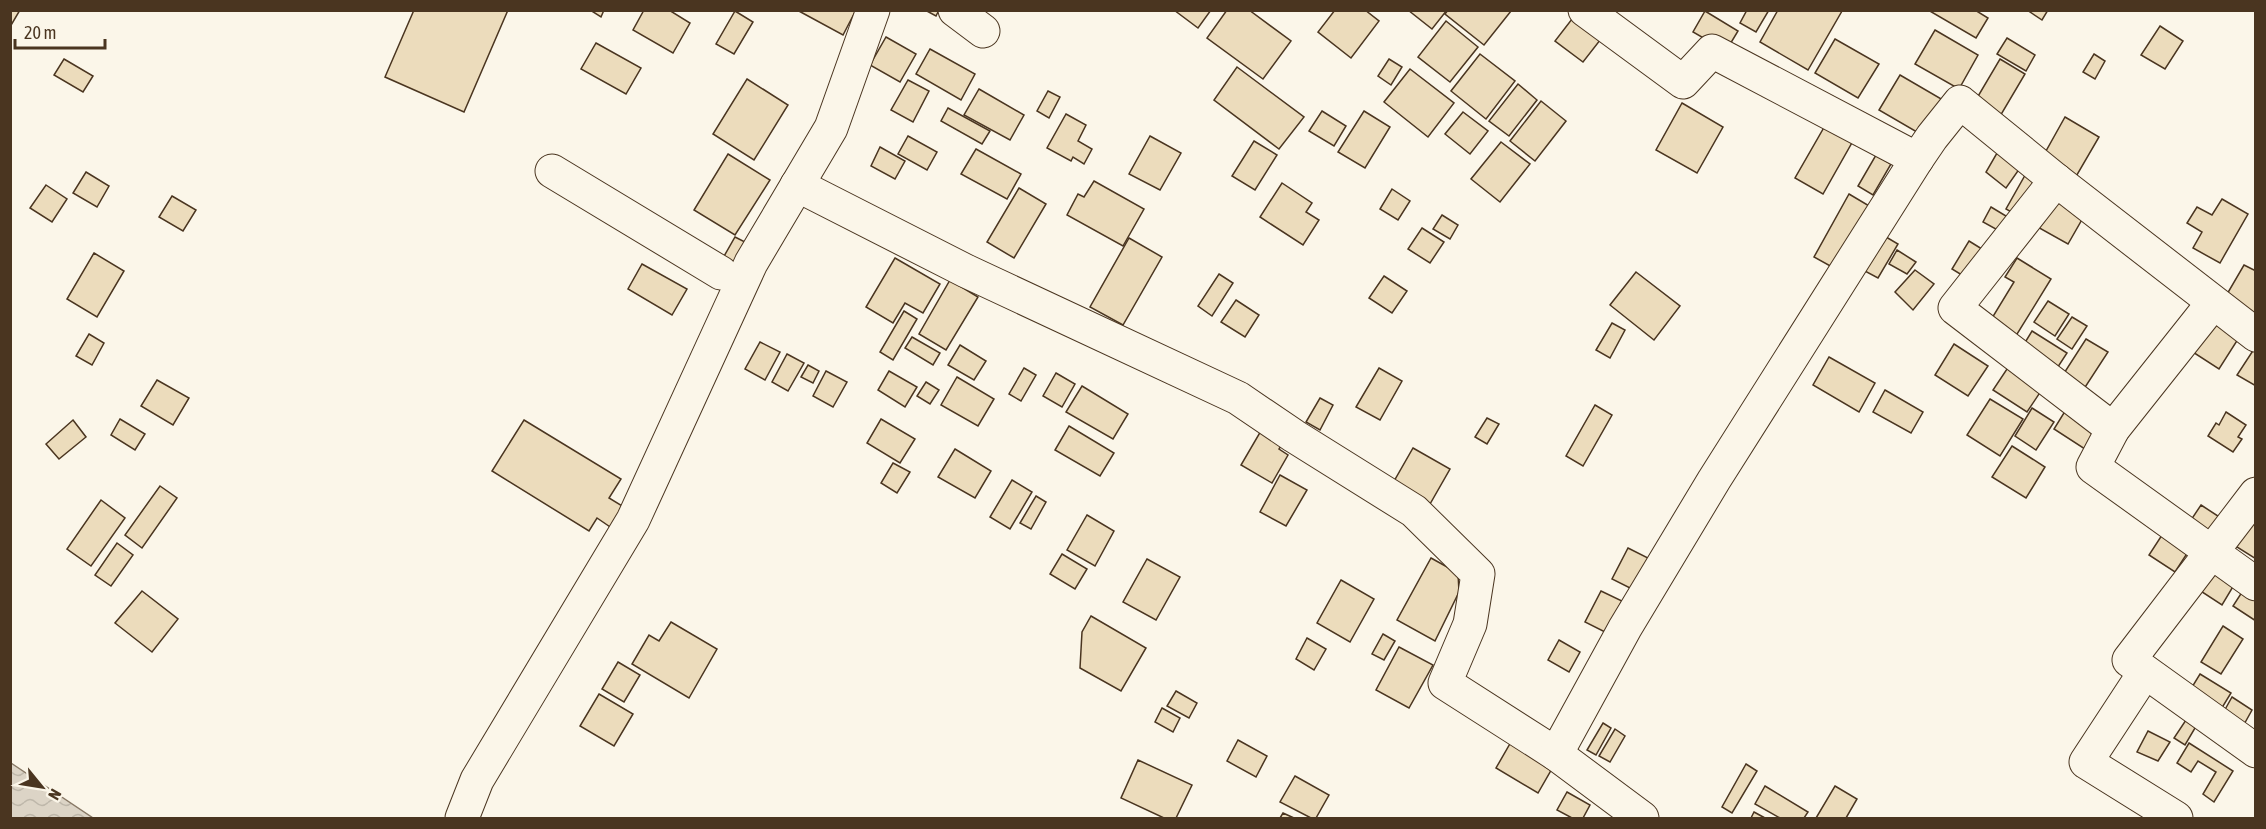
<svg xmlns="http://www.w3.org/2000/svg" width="2266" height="829" viewBox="0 0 2266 829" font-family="'Asap Condensed',sans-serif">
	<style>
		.water { fill: url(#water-waves); stroke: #887966; stroke-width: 1.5 }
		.building { fill: #ecdcbc; stroke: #4a3520; stroke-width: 1.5 }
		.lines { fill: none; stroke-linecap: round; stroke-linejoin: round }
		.minor-casing { stroke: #4a3520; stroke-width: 35 }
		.minor { stroke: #fbf6e9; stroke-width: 33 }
	</style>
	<defs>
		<pattern id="water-waves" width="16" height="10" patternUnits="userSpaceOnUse" patternTransform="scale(1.5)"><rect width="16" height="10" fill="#dcd4c6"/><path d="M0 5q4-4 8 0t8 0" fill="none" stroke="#beb7aa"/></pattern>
	</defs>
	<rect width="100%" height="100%" fill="#fbf6e9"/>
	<path class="water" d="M11 763 93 818H11Z"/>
	<g class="building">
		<path d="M10 10H20L10 27Z"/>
		<path d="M414 10H508L464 112 385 77Z"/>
		<path d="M590 10H604L601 17Z"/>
		<path d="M644 10H669L690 23 673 53 633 30Z"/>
		<path d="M797 10H856L843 35Z"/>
		<path d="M925 10H939L936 16Z"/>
		<path d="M1174 10H1211L1198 28Z"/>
		<path d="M1227 10H1249L1291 41 1263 79 1207 38Z"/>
		<path d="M1335 10H1365L1379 21 1351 58 1318 32Z"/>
		<path d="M1408 10H1447L1432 29Z"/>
		<path d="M1448 10H1510L1511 11 1484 45 1445 14Z"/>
		<path d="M1579 10 1608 30 1583 62 1555 41Z"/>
		<path d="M1747 10H1769L1756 32 1740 23Z"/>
		<path d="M1778 10 1842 11 1808 70 1760 42Z"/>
		<path d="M1928 10H1975L1988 18 1976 38Z"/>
		<path d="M2027 10H2048L2042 20Z"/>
		<path d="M735 11 753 22 734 54 716 44Z"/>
		<path d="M1705 11 1738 31 1726 51 1693 32Z"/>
		<path d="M1446 21 1478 47 1450 82 1418 57Z"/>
		<path d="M2160 26 2183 41 2165 69 2141 55Z"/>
		<path d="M1935 30 1978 55 1959 89 1915 64Z"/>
		<path d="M886 37 916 54 900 82 870 65Z"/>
		<path d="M2007 38 2035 55 2026 71 1997 54Z"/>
		<path d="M1835 39 1879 64 1858 98 1815 73Z"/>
		<path d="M596 43 641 68 626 94 581 69Z"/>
		<path d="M930 49 975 74 961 100 916 74Z"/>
		<path d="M1480 54 1515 81 1486 119 1451 91Z"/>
		<path d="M2094 54 2105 61 2095 79 2083 72Z"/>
		<path d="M64 59 93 76 83 92 54 75Z"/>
		<path d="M1389 59 1402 67 1391 85 1378 76Z"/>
		<path d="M2000 59 2025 74 1999 118 1974 103Z"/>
		<path d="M1237 67 1304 117 1279 149 1214 100Z"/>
		<path d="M1410 69 1454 103 1428 137 1384 102Z"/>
		<path d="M1900 75 1943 100 1922 135 1879 110Z"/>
		<path d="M747 79 788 105 754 160 713 134Z"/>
		<path d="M908 80 929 91 913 122 891 110Z"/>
		<path d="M1518 84 1537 100 1509 136 1489 121Z"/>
		<path d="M979 89 1024 115 1010 140 964 115Z"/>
		<path d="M1048 91 1060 97 1049 118 1037 111Z"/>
		<path d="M1541 101 1566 121 1535 161 1510 141Z"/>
		<path d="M1682 103 1723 127 1697 173 1656 150Z"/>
		<path d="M948 108 990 131 982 144 941 121Z"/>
		<path d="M1322 111 1346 126 1334 146 1309 131Z"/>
		<path d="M1364 111 1390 127 1365 168 1338 152Z"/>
		<path d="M1463 112 1488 131 1470 154 1445 134Z"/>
		<path d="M1066 114 1086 125 1078 141 1092 149 1084 164 1073 157 1071 161 1047 148Z"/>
		<path d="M1830 117 1858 132 1823 194 1795 178Z"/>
		<path d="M2065 117 2099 137 2074 180 2041 160Z"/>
		<path d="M908 136 937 152 927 170 898 154Z"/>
		<path d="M1150 136 1181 153 1160 190 1129 174Z"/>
		<path d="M1254 141 1277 155 1255 190 1232 176Z"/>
		<path d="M1501 142 1530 164 1500 202 1471 179Z"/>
		<path d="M880 147 905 161 895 179 871 166Z"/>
		<path d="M976 149 1021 174 1007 199 961 174Z"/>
		<path d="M1997 153 2020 168 2006 188 1986 172Z"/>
		<path d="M728 154 770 180 735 235 694 210Z"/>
		<path d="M1876 155 1891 164 1873 195 1858 186Z"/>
		<path d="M2028 170 2049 183 2027 221 2006 209Z"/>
		<path d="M86 172 109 186 97 207 73 193Z"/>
		<path d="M1094 181 1144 209 1123 246 1067 215 1078 194 1084 197Z"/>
		<path d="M1282 183 1312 203 1306 212 1319 220 1303 245 1260 217Z"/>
		<path d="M46 185 67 199 52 222 30 208Z"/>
		<path d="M1019 188 1046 204 1014 258 987 242Z"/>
		<path d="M1392 189 1410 201 1398 220 1380 209Z"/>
		<path d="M2055 190 2088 209 2068 244 2034 225Z"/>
		<path d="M1849 194 1876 210 1841 272 1814 257Z"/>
		<path d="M172 196 196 210 183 231 159 217Z"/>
		<path d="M2222 199 2248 214 2220 263 2193 248 2202 232 2187 223 2197 207 2212 215Z"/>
		<path d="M1991 207 2011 219 2003 233 1983 222Z"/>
		<path d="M1442 215 1458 225 1450 239 1433 229Z"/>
		<path d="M1422 228 1444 242 1430 263 1408 249Z"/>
		<path d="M1881 234 1898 244 1878 278 1861 269Z"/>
		<path d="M735 237 751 245 736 274 719 265Z"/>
		<path d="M1129 238 1162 257 1123 325 1090 307Z"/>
		<path d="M1969 241 1990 254 1970 280 1952 269Z"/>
		<path d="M1897 250 1916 262 1907 274 1889 264Z"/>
		<path d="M94 253 124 271 97 317 67 299Z"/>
		<path d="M895 258 940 284 923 313 905 303 893 323 866 307Z"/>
		<path d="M2017 258 2051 279 2014 339 1989 323 2014 282 2005 277Z"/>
		<path d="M642 264 687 289 672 315 628 289Z"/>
		<path d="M2244 265 2256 271V320L2223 301Z"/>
		<path d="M1915 270 1934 284 1913 310 1895 292Z"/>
		<path d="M1636 272 1680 306 1654 340 1610 305Z"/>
		<path d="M1219 274 1233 283 1212 316 1198 306Z"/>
		<path d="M1384 276 1407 291 1392 313 1369 298Z"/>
		<path d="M950 280 978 297 946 350 919 334Z"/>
		<path d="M1236 300 1259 315 1245 337 1221 322Z"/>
		<path d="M2048 301 2069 314 2055 336 2034 322Z"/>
		<path d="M904 311 917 319 893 360 880 352Z"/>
		<path d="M2206 314 2240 336 2219 369 2185 347Z"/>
		<path d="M2072 317 2087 326 2072 349 2057 339Z"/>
		<path d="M1612 323 1625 330 1610 358 1596 350Z"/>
		<path d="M2032 331 2067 353 2052 376 2018 354Z"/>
		<path d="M89 334 104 343 92 365 76 356Z"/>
		<path d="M912 337 940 353 933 365 905 348Z"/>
		<path d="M2086 339 2108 352 2080 395 2059 381Z"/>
		<path d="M760 342 780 352 765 380 745 369Z"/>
		<path d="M1954 344 1988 366 1968 396 1935 375Z"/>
		<path d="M960 345 986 361 974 380 948 365Z"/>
		<path d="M2256 346V386L2237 375Z"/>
		<path d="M787 354 804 363 788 391 772 382Z"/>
		<path d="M1829 357 1875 383 1859 412 1813 385Z"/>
		<path d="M2013 360 2047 382 2027 412 1993 390Z"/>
		<path d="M808 365 819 371 813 383 801 377Z"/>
		<path d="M1024 368 1036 375 1021 401 1009 394Z"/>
		<path d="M1379 368 1402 381 1380 420 1356 407Z"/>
		<path d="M826 371 847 382 833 407 813 396Z"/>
		<path d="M889 371 917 387 905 407 878 390Z"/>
		<path d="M1056 373 1075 384 1062 407 1043 396Z"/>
		<path d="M957 377 994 399 978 426 941 405Z"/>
		<path d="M157 380 189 398 173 425 141 406Z"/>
		<path d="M926 382 939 390 930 404 917 396Z"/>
		<path d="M1082 386 1128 414 1113 439 1066 412Z"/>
		<path d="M1885 390 1923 412 1911 433 1873 412Z"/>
		<path d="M1320 398 1333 405 1320 430 1306 422Z"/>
		<path d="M1990 399 2023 419 2000 456 1967 435Z"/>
		<path d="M1595 405 1612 415 1583 466 1566 456Z"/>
		<path d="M2032 408 2054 422 2036 450 2015 436Z"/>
		<path d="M2067 408 2104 431 2091 453 2054 429Z"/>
		<path d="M2226 412 2246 425 2238 437 2242 439 2233 452 2208 436 2216 423 2219 425Z"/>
		<path d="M1487 418 1499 424 1487 444 1475 437Z"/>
		<path d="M120 419 145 434 135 450 111 435Z"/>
		<path d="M881 419 915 439 900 463 867 443Z"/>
		<path d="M73 420 86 437 59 459 46 444Z"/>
		<path d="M524 420 621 479 609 498 632 512 619 533 597 518 589 531 492 471Z"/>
		<path d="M1069 426 1114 453 1100 476 1055 450Z"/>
		<path d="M1262 429 1284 441 1279 449 1288 455 1272 483 1241 465Z"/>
		<path d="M2012 446 2045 467 2026 498 1992 477Z"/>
		<path d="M1413 448 1450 469 1430 504 1393 483Z"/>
		<path d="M955 449 991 471 975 498 938 477Z"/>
		<path d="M893 463 910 472 897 493 881 483Z"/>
		<path d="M1280 475 1307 490 1286 526 1260 512Z"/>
		<path d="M1012 480 1032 492 1010 529 990 517Z"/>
		<path d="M160 486 177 498 142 548 125 535Z"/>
		<path d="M1036 496 1046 502 1031 529 1020 523Z"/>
		<path d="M2256 499V559L2229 542Z"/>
		<path d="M101 500 125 518 91 566 67 549Z"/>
		<path d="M2201 505 2221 518 2210 535 2189 523Z"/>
		<path d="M1087 515 1114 531 1095 566 1067 550Z"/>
		<path d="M2162 535 2188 552 2175 572 2149 555Z"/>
		<path d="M117 543 133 555 111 586 95 575Z"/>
		<path d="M1628 548 1648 558 1632 589 1612 579Z"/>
		<path d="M1062 554 1087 569 1075 589 1050 574Z"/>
		<path d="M1431 558 1458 573 1459 592 1435 641 1397 620Z"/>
		<path d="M1147 559 1180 577 1156 620 1123 602Z"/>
		<path d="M2208 568 2234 585 2222 605 2196 588Z"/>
		<path d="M1341 580 1374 599 1350 642 1317 623Z"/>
		<path d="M2244 589 2256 596V621L2233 606Z"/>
		<path d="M142 591 178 619 152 652 115 623Z"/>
		<path d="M1601 591 1622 601 1605 632 1585 622Z"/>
		<path d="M1091 616 1146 648 1121 691 1080 668 1082 632Z"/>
		<path d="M671 622 717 649 689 698 632 664 649 635 659 641Z"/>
		<path d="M2223 626 2243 639 2221 674 2201 662Z"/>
		<path d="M1383 634 1395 641 1384 660 1372 654Z"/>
		<path d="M1307 638 1326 649 1314 670 1296 659Z"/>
		<path d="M1559 640 1580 652 1569 672 1548 660Z"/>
		<path d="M1399 647 1433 665 1409 708 1376 690Z"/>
		<path d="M618 662 640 675 624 702 602 689Z"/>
		<path d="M2200 674 2231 693 2220 711 2189 692Z"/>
		<path d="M1176 691 1197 703 1189 718 1167 706Z"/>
		<path d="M599 694 633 714 614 746 580 726Z"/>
		<path d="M2232 697 2252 710 2242 728 2222 715Z"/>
		<path d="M1162 708 1180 718 1173 732 1155 722Z"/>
		<path d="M2188 717 2198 723 2185 745 2174 738Z"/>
		<path d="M1603 723 1611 728 1596 755 1587 750Z"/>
		<path d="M1615 729 1625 736 1610 762 1599 756Z"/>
		<path d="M2148 731 2170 742 2158 761 2137 752Z"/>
		<path d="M1515 735 1557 760 1538 793 1496 768Z"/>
		<path d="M1238 740 1267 756 1256 777 1227 761Z"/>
		<path d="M2189 743 2233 771 2214 802 2203 794 2216 772 2198 761 2191 772 2177 763Z"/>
		<path d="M1138 760 1192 785 1176 818H1164L1121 798Z"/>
		<path d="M1746 764 1757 771 1732 813 1722 807Z"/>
		<path d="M1295 776 1329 795 1316 818H1311L1280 802Z"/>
		<path d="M1765 786 1808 812 1804 818H1780L1755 804Z"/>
		<path d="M1835 786 1857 799 1846 818H1816Z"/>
		<path d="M1567 792 1590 805 1583 818H1572L1557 810Z"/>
		<path d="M1754 812 1765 818H1751Z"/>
		<path d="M1283 813 1294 818H1280Z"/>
	</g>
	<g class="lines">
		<defs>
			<g id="minor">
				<path d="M955 10 983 31"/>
				<path d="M1585 10 1683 82 1712 51 1917 159"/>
				<path d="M552 171 721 273"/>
				<path d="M2056 180 1955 308 2113 429"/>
				<path d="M797 185 966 271 1238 398 1294 436 1414 511 1478 574 1470 624 1445 683 1556 754 1625 628 1714 480 1917 159 1932 137 1960 102 2056 180 2256 335"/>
				<path d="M2213 303 2113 429 2093 467 2256 584"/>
				<path d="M2256 494 2129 660 2256 751"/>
				<path d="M2145 672 2086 762 2176 818"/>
				<path d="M1556 754 1642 818"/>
				<path d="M462 818 477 780 633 520 751 263 831 128 873 10"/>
			</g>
		</defs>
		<use href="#minor" class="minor-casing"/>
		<use href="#minor" class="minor"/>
	</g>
	<rect width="2266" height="829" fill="none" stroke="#4a3520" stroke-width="24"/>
	<g transform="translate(42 787) rotate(120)" stroke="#fbf6e9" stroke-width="4.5" paint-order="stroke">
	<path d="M0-4.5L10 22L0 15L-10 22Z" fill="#4a3520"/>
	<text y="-9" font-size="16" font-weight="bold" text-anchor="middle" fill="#4a3520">N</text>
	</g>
	<path d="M15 39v9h90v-9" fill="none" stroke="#4a3520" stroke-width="3"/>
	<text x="24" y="39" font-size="18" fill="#4a3520" stroke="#fbf6e9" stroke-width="4.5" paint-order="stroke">20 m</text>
</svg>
